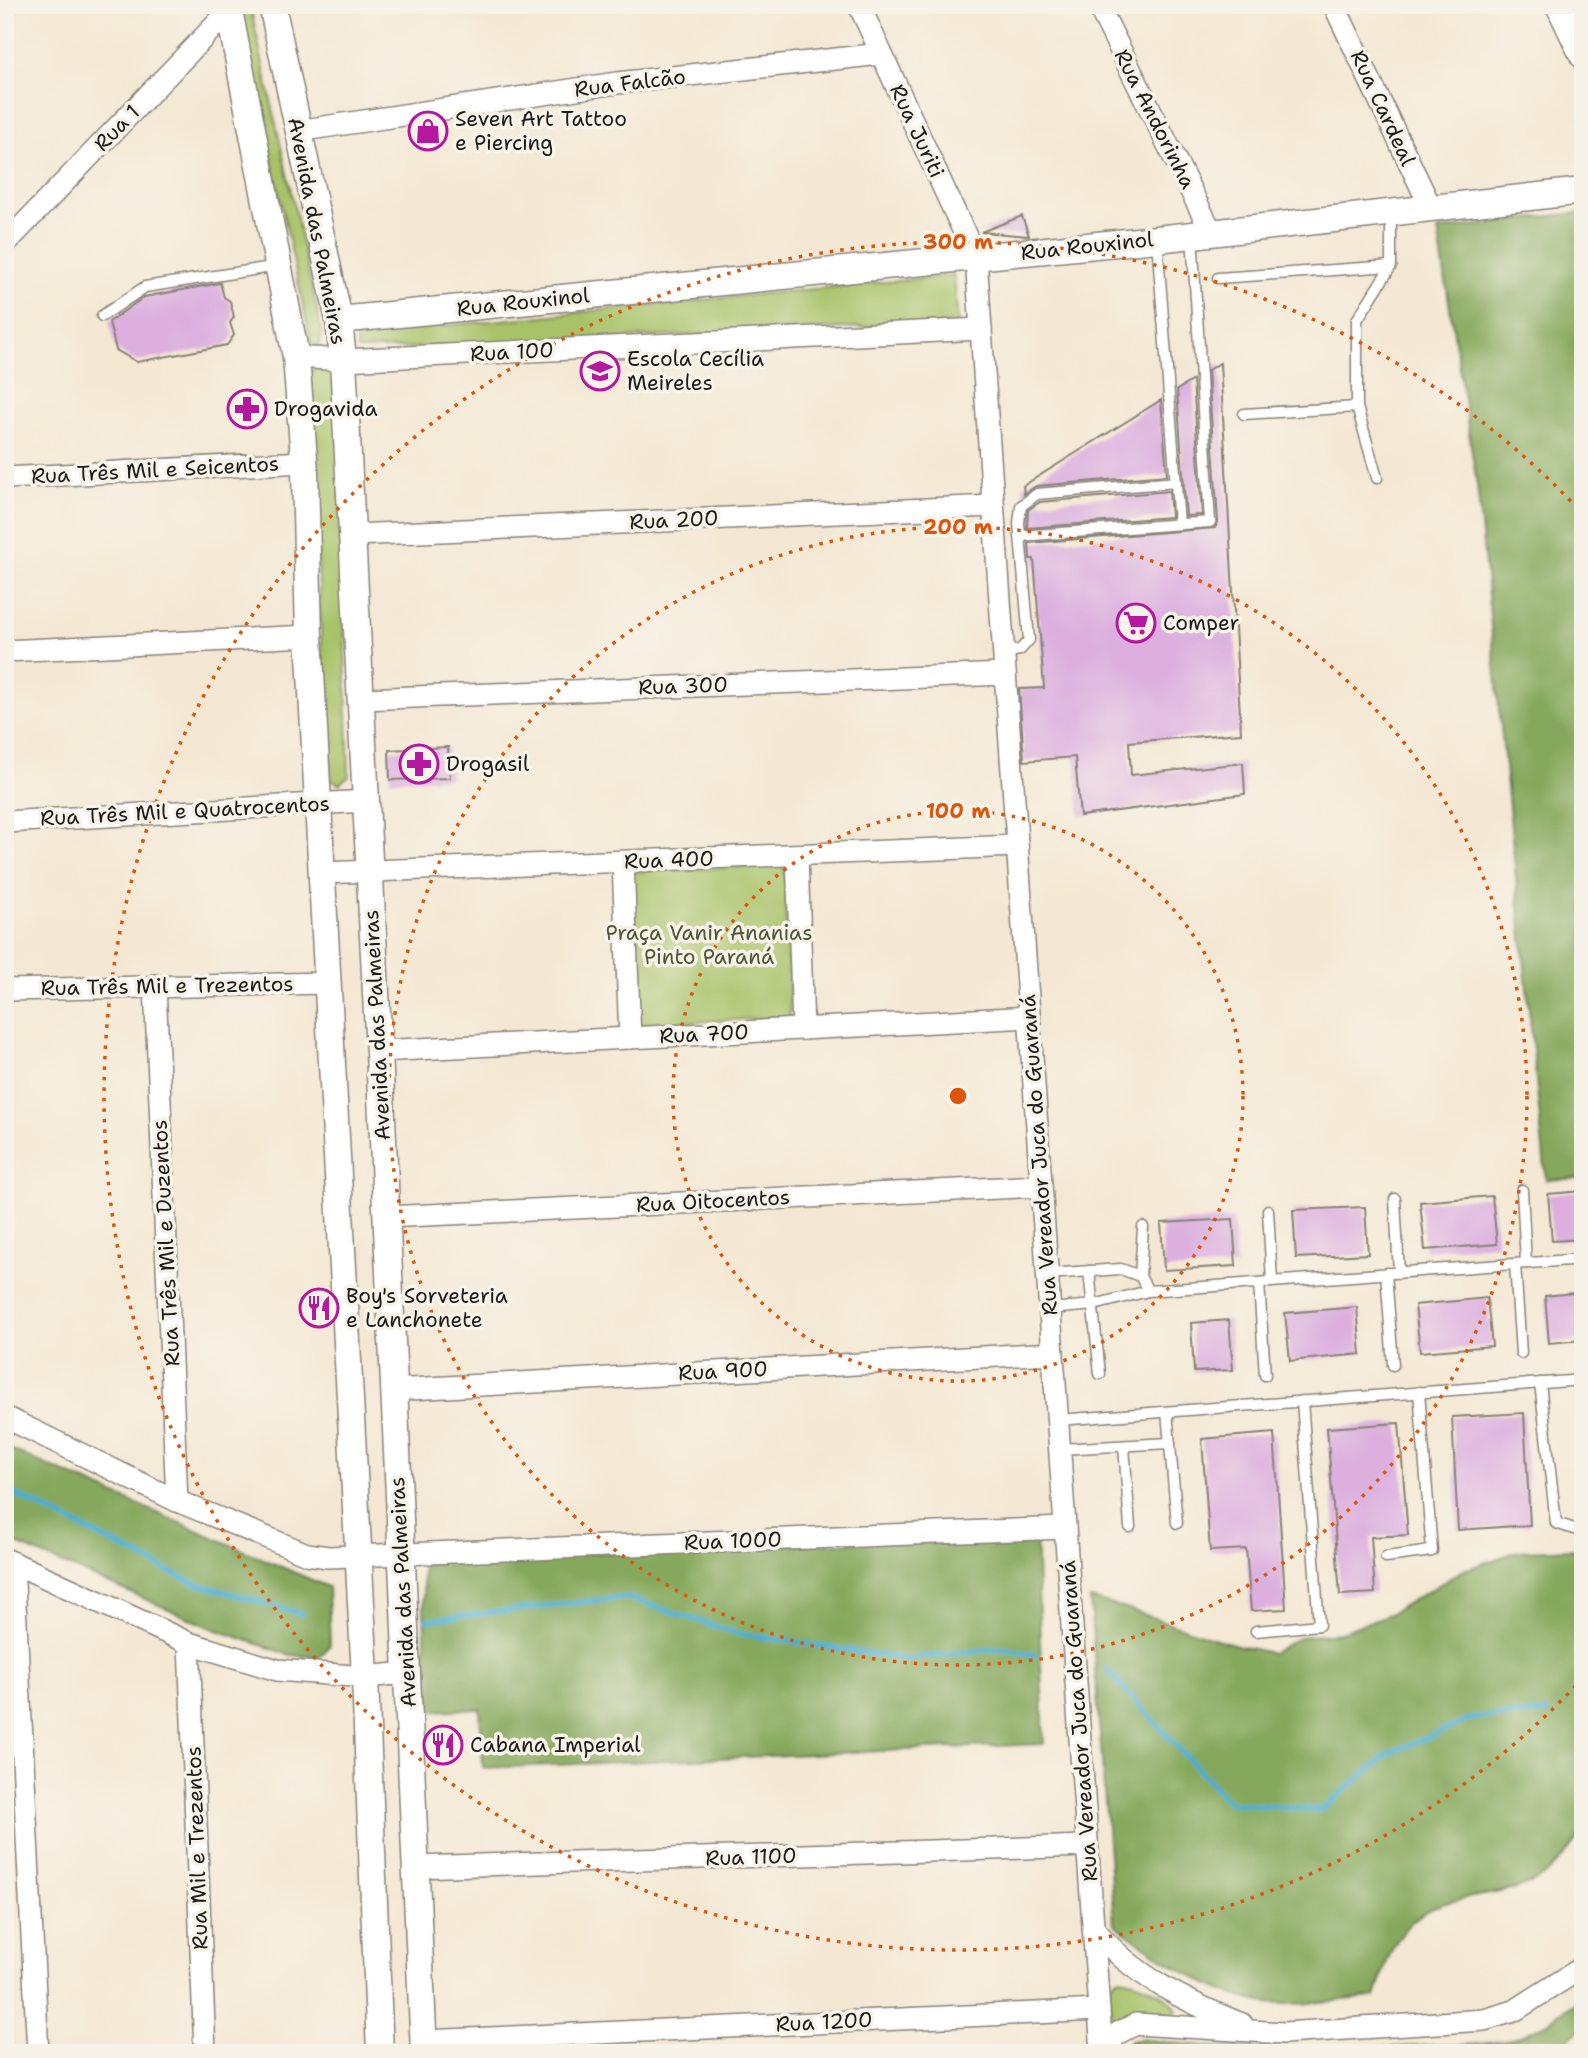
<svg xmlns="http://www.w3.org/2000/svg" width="1588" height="2058" viewBox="0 0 1588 2058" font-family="'Shantell Sans',sans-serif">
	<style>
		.green { fill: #a7c268; stroke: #626f42; stroke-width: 2 }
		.forest { fill: #85a85c; stroke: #50623c; stroke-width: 2 }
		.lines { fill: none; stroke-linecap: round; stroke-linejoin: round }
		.stream { stroke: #4dadcc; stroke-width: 6 }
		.building { fill: #dcafdf }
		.service-casing { stroke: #888278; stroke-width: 13 }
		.minor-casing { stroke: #888278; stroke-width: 24 }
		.tertiary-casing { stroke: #888278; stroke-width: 29 }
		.service { stroke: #fff; stroke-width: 10 }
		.minor { stroke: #fff; stroke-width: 21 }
		.tertiary { stroke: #fff; stroke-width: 26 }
		.ring { fill: none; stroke: #de560d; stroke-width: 3.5; stroke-dasharray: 3.5 7 }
		.labels { text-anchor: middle; stroke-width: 7; stroke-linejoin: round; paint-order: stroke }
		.street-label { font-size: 21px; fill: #1c1c1c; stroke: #f7f3e8 }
		.poi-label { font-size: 21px; fill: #1c1c1c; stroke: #f7f3e8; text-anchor: start }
		.park-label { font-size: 21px; fill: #4d5637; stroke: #f7f3e8 }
		.centre { fill: #de560d; stroke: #f7f3e8; stroke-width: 3.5 }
		.ring-label { font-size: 21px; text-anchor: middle; font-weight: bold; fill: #de560d; stroke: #f7f3e8; stroke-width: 7; stroke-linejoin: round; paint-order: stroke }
	</style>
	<rect width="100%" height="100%" fill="#f7f3e8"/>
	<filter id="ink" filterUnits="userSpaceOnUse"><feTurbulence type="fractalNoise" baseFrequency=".0143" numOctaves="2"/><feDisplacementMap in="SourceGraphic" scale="14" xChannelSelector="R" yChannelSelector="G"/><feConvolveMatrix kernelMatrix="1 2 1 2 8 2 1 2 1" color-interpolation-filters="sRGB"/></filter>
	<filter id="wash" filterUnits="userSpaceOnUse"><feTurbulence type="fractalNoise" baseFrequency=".00686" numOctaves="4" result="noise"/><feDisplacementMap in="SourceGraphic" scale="28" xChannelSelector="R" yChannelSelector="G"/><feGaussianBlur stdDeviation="1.57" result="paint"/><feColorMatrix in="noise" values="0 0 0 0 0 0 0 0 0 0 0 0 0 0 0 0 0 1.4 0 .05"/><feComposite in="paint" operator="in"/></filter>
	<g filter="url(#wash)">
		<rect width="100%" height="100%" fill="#f4e8d4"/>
		<g class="green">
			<path d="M238 5H250L322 333 319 347 311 342Z"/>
			<path d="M954 275 958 323 357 350 356 339 362 334Z"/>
			<path d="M329 360 337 401 349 776 339 784 331 779 326 750 310 375 314 367Z"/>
			<path d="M784 865 790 1017 635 1025 628 872Z"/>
			<path d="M1117 1978C1132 1977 1173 1996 1177 2011L1172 2015 1133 2012 1112 2023 1109 1985Z"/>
		</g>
		<g class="forest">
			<path d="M1583 212V1178L1546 1180 1477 485 1438 230Z"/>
			<path d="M5 1447 328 1587 330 1645 320 1657 290 1655 217 1630 5 1539Z"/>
			<path d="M1036 1534 1044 1744 483 1768 480 1709 428 1711 422 1561Z"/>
			<path d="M1578 1549 1583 1551V1832C1566 1855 1548 1879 1519 1888 1481 1899 1433 1894 1405 1929 1389 1949 1383 1973 1375 1997 1344 1999 1296 2007 1267 2003 1209 1995 1160 1957 1114 1924L1090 1599C1153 1613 1209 1642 1272 1653L1300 1637 1339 1633 1389 1614 1464 1570 1519 1551Z"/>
			<path d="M1583 1997V2028L1548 2053H1119L1130 2041 1142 2039C1235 2051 1325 2051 1419 2046 1452 2044 1488 2047 1520 2036 1543 2028 1563 2011 1583 1997Z"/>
		</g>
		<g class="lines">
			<g class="stream">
				<path d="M5 1489 191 1582 302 1614"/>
				<path d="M426 1620 626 1597 736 1633 905 1659 1002 1648 1035 1655"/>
				<path d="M1106 1669 1229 1803 1321 1810 1388 1754 1473 1718 1547 1713"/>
			</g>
		</g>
		<g id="blocks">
			<g class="building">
				<path d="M1022 216 1029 236 981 232Z"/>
				<path d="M220 283 224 297 230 301 234 317 230 323 234 335 227 345 137 362 116 350 109 322 144 297Z"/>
				<path d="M1220 363 1241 733 1129 742 1131 775 1243 763 1245 794 1080 816 1075 757 1024 761 1019 689 1044 688 1034 559H1030L1029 543 1215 528 1218 522 1208 370Z"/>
				<path d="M1193 380 1202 515 1186 516 1177 390Z"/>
				<path d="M1161 400 1167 475 1036 486 1024 494 1023 486Z"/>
				<path d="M1169 491 1171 517 1027 528 1028 510 1040 502Z"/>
				<path d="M448 747 450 778 390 780 389 750Z"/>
				<path d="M1583 1191V1239L1552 1241 1548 1194Z"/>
				<path d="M1492 1196 1497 1244 1425 1250 1420 1202Z"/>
				<path d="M1365 1207 1368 1254 1296 1258 1293 1210Z"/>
				<path d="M1233 1219 1236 1266 1164 1270 1161 1223Z"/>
				<path d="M1583 1292V1340L1549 1343 1545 1296Z"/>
				<path d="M1487 1298 1492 1346 1420 1352 1415 1305Z"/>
				<path d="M1357 1307 1361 1354 1290 1361 1285 1313Z"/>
				<path d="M1229 1320 1233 1370 1194 1372 1191 1323Z"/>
				<path d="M1524 1413 1530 1525 1458 1530 1452 1417Z"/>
				<path d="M1399 1423 1408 1535 1371 1537 1375 1593 1340 1595 1327 1428Z"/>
				<path d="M1274 1433 1286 1609 1251 1611 1246 1549 1210 1551 1202 1439Z"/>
			</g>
		</g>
	</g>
	<g filter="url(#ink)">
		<use href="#blocks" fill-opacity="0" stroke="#888278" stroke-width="2"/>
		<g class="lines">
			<defs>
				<g id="service">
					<path d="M1157 240 1179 524"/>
					<path d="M1218 278 1391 266"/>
					<path d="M102 316 145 287 278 266"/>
					<path d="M1244 414 1357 407"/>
					<path d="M1377 478 1357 407V320L1391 266V214"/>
					<path d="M1020 536 1210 522 1192 235"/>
					<path d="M1003 653 1020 650 1029 640 1019 523 1021 506 1037 494 1176 482"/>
					<path d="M1522 1190 1526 1263"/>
					<path d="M1395 1199 1399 1273"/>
					<path d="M1268 1210 1272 1282"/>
					<path d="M1515 1264 1521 1353"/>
					<path d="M1089 1271 1100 1374"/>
					<path d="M1386 1273 1393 1365"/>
					<path d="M1047 1274 1121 1269 1140 1276 1148 1291"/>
					<path d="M1140 1276 1143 1227"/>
					<path d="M1259 1283 1265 1375"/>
					<path d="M1050 1309 1094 1305 1148 1291 1583 1259"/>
					<path d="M1540 1383 1556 1523 1583 1532"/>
					<path d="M1167 1412 1177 1523"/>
					<path d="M1058 1420 1583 1380"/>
					<path d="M1124 1446 1130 1527"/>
					<path d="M1060 1449 1170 1443"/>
					<path d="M1386 1557 1432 1551 1419 1392"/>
					<path d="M1256 1631 1319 1625 1302 1401"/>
				</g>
				<g id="minor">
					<path d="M859 5 976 258 1102 2053"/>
					<path d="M1098 5 1212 233"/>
					<path d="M1334 5 1432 210"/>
					<path d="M297 131 617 83 881 54"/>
					<path d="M5 244 229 11"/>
					<path d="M296 357 343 360 981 329"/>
					<path d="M5 478 304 462"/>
					<path d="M354 535 993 506"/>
					<path d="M5 651 309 636"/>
					<path d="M362 699 1005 674"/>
					<path d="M5 822 366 801"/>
					<path d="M797 855 803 1029"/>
					<path d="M623 862 630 1038"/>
					<path d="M321 873 1017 846"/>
					<path d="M155 985 177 1501"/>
					<path d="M5 990 328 983"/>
					<path d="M379 1051 1029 1017"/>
					<path d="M385 1217 1041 1186"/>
					<path d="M392 1390 1053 1353"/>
					<path d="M5 1417 177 1501 307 1554 328 1557 1065 1528"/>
					<path d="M5 1559 189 1643 277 1670 365 1677 407 1673"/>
					<path d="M13 1563 38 2053"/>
					<path d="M189 1643 205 2053"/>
					<path d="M415 1867 1087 1846"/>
					<path d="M1093 1927C1129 1974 1188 2003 1242 2024"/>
					<path d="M424 2041 1099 2010"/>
					<path d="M1102 2053 1118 2033 1136 2024 1284 2033 1484 2020 1514 2011 1583 1967"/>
				</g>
				<g id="tertiary">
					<path d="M228 5 296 357 305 471 309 636 365 1677 380 2053"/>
					<path d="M272 5 339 320 343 360 379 1051 424 2053"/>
					<path d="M1559 5 1583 55"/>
					<path d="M339 320 1157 239 1583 191"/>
				</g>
			</defs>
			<use href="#service" class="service-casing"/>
			<use href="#minor" class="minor-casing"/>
			<use href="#tertiary" class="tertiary-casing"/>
			<use href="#service" class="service"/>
			<use href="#minor" class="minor"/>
			<use href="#tertiary" class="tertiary"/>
		</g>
	</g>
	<g class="ring">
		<circle cx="958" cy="1096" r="285"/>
		<circle cx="958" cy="1096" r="569"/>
		<path d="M1583 1678A854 854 0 1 1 1583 514"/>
	</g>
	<defs>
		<symbol id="shop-ring" viewBox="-11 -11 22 22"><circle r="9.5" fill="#f7f3e8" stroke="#b5179e" stroke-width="1.5"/><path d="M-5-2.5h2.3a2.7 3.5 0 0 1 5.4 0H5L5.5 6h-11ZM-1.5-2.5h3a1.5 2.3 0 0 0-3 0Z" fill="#b5179e"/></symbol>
		<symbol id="school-ring" viewBox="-11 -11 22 22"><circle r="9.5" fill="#f7f3e8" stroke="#b5179e" stroke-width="1.5"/><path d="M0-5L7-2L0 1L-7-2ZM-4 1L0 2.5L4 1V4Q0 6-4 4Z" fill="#b5179e"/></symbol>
		<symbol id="pharmacy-ring" viewBox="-11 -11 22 22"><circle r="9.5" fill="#f7f3e8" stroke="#b5179e" stroke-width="1.5"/><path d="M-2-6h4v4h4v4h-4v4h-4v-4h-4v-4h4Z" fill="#b5179e"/></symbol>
		<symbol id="supermarket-ring" viewBox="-11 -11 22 22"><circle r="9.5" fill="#f7f3e8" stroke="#b5179e" stroke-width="1.5"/><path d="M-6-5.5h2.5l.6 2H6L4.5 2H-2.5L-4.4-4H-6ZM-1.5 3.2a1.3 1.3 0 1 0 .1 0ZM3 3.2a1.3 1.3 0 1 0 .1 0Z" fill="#b5179e"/></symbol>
		<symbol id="restaurant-ring" viewBox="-11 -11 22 22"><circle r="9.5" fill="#f7f3e8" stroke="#b5179e" stroke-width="1.5"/><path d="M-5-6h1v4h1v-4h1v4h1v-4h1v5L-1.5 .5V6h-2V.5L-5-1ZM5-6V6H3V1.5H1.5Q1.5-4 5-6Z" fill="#b5179e"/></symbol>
	</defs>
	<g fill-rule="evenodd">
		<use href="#shop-ring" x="406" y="109" width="44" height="44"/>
		<use href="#school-ring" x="578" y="349" width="44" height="44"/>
		<use href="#pharmacy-ring" x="225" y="387" width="44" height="44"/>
		<use href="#supermarket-ring" x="1114" y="601" width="44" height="44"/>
		<use href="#pharmacy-ring" x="397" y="742" width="44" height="44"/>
		<use href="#restaurant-ring" x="297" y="1286" width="44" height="44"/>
		<use href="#restaurant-ring" x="421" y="1723" width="44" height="44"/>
	</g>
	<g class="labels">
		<g class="street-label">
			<text transform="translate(630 83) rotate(-7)" y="7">Rua Falcão</text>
			<text transform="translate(1383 108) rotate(65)" y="7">Rua Cardeal</text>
			<text transform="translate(1155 119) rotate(63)" y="7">Rua Andorinha</text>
			<text transform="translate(117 128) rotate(-46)" y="7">Rua 1</text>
			<text transform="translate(917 131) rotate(65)" y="7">Rua Juriti</text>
			<text transform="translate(317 231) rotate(79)" y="7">Avenida das Palmeiras</text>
			<text transform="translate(1087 246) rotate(-6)" y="7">Rua Rouxinol</text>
			<text transform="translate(523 302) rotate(-6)" y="7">Rua Rouxinol</text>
			<text transform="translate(512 352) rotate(-3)" y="7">Rua 100</text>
			<text transform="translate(155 470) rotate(-3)" y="7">Rua Três Mil e Seicentos</text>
			<text transform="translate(674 520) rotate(-3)" y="7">Rua 200</text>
			<text transform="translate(683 686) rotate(-2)" y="7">Rua 300</text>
			<text transform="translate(185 811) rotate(-3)" y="7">Rua Três Mil e Quatrocentos</text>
			<text transform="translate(669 860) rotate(-2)" y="7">Rua 400</text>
			<text transform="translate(167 986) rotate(-1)" y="7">Rua Três Mil e Trezentos</text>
			<text transform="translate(377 1025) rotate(-93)" y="7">Avenida das Palmeiras</text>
			<text transform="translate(704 1034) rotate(-3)" y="7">Rua 700</text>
			<text transform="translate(1039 1155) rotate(-94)" y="7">Rua Vereador Juca do Guaraná</text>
			<text transform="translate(713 1201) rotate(-3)" y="7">Rua Oitocentos</text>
			<text transform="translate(166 1243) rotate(-93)" y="7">Rua Três Mil e Duzentos</text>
			<text transform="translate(723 1371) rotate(-3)" y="7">Rua 900</text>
			<text transform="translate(733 1541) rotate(-2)" y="7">Rua 1000</text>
			<text transform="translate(403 1592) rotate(-93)" y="7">Avenida das Palmeiras</text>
			<text transform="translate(1079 1721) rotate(-94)" y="7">Rua Vereador Juca do Guaraná</text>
			<text transform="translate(197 1848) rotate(-92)" y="7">Rua Mil e Trezentos</text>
			<text transform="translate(751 1857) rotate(-2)" y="7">Rua 1100</text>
			<text transform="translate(824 2022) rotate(-3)" y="7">Rua 1200</text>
		</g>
		<g class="poi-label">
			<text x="455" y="126">Seven Art Tattoo<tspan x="455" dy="24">e Piercing</tspan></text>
			<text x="627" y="366">Escola Cecília<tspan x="627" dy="24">Meireles</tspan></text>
			<text x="274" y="416">Drogavida</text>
			<text x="1163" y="630">Comper</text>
			<text x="446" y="771">Drogasil</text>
			<text x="346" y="1303">Boy's Sorveteria<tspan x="346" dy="24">e Lanchonete</tspan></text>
			<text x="470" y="1752">Cabana Imperial</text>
		</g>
		<g class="park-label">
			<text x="709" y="940">Praça Vanir Ananias<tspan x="709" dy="24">Pinto Paraná</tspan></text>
		</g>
	</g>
	<circle cx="958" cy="1096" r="10" class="centre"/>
	<g class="ring-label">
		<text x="958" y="249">300 m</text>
		<text x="958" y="534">200 m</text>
		<text x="958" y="818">100 m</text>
	</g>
	<rect width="1588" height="2058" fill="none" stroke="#f7f3e8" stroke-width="28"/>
</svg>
